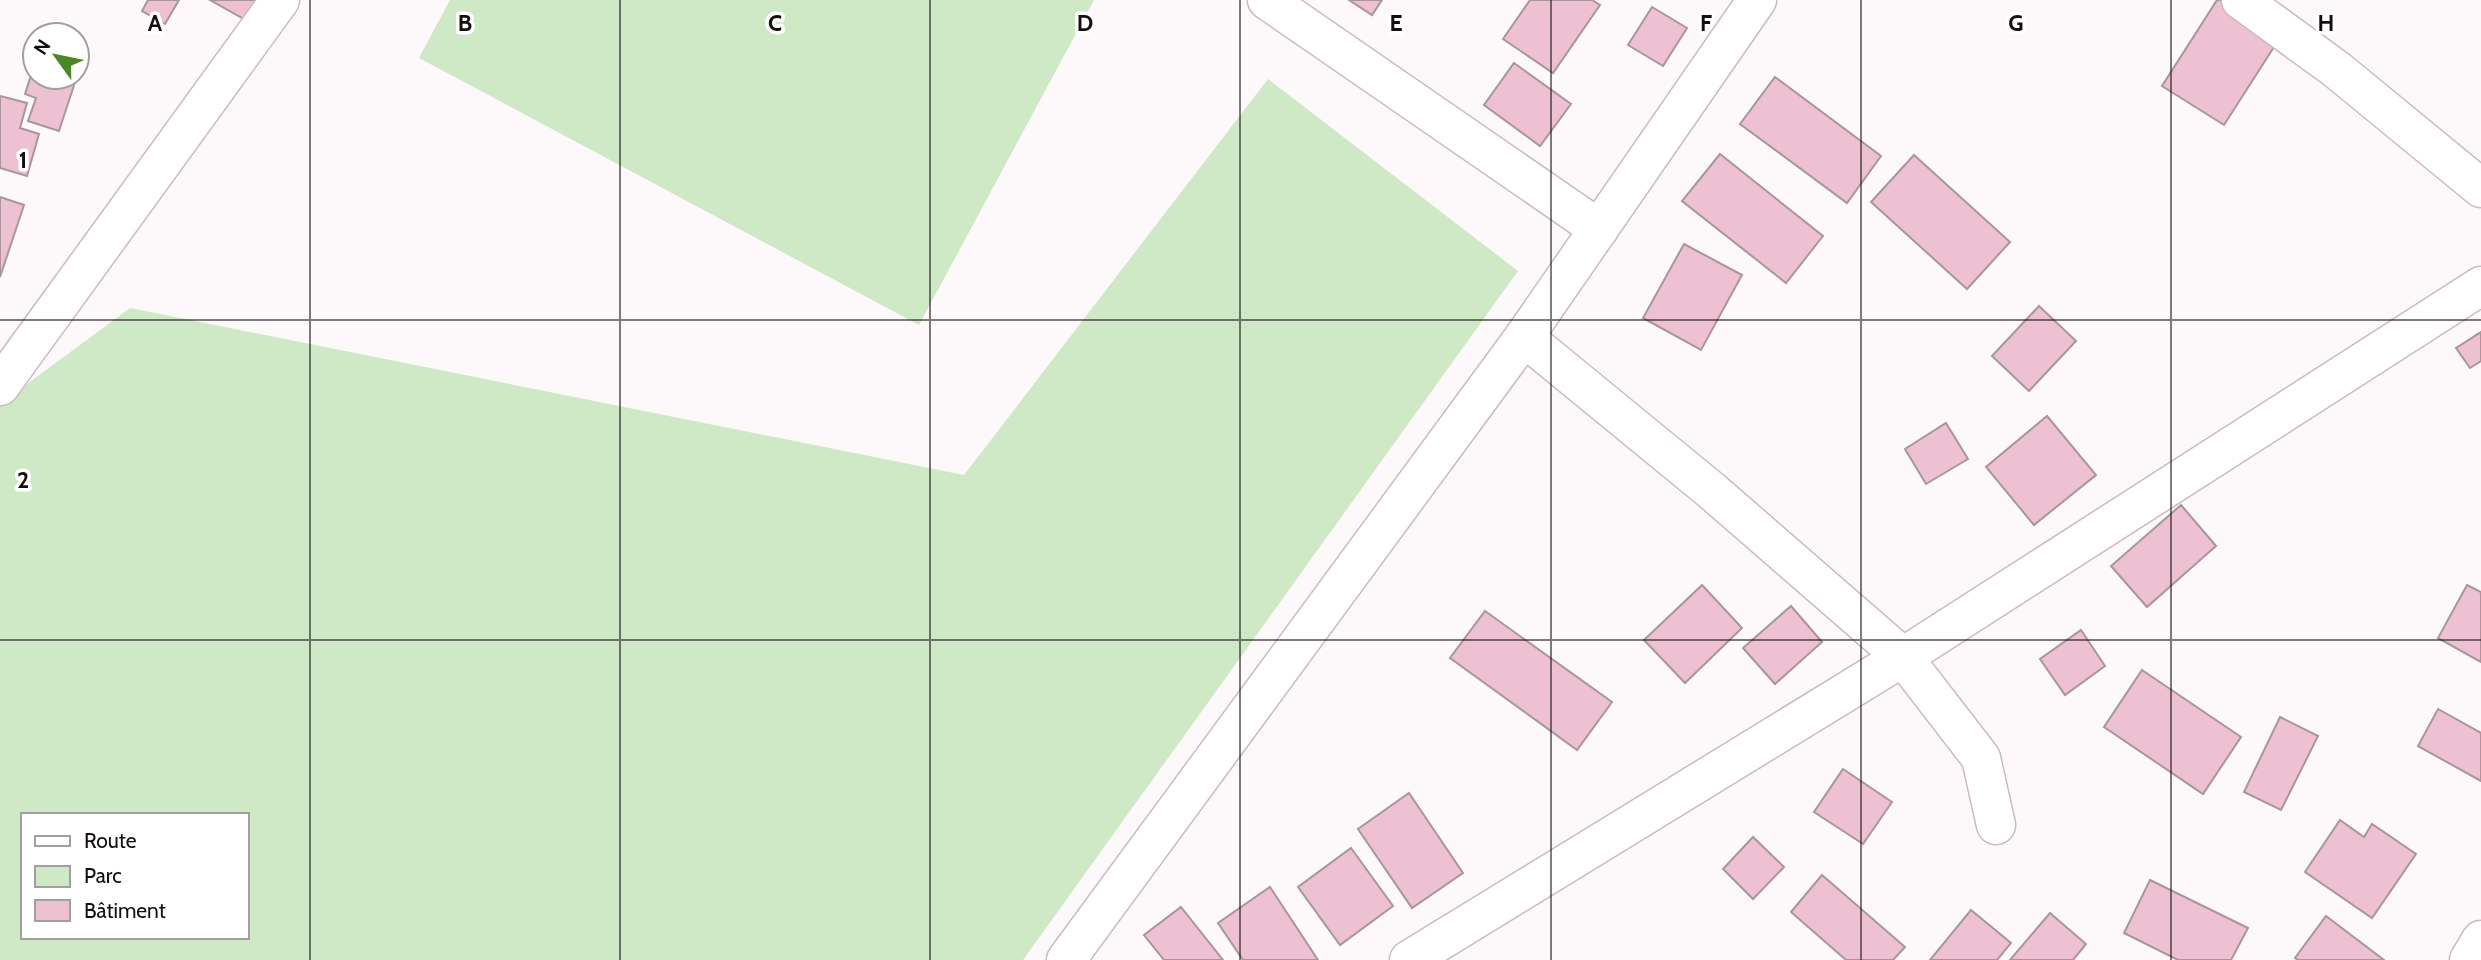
<svg xmlns="http://www.w3.org/2000/svg" width="2481" height="960" viewBox="0 0 2481 960" font-family="Cabin,sans-serif">
	<style>
		.green { fill: #cfe8c6; fill-rule: evenodd }
		.building { fill: #edc1d1; stroke: #a9959c; stroke-width: 2 }
		.lines { fill: none; stroke-linecap: round; stroke-linejoin: round }
		.minor-casing { stroke: #ceb9c0; stroke-width: 41 }
		.tertiary-casing { stroke: #ceb9c0; stroke-width: 41 }
		.minor { stroke: #fff; stroke-width: 38 }
		.tertiary { stroke: #fff; stroke-width: 38 }
		.grid { fill: none; stroke: #150e10; stroke-width: 2; stroke-opacity: 0.55 }
		.grid-label { font-size: 23px; text-anchor: middle; font-weight: bold; fill: #150e10; stroke: #fff; stroke-width: 7; stroke-linejoin: round; paint-order: stroke }
	</style>
	<rect width="100%" height="100%" fill="#fdf9fa"/>
	<g class="green">
		<path d="M450 0H1094L919 325 419 58Z"/>
		<path d="M1268 79 1518 271 1023 960H0V404L130 308 964 475ZM23 815H247V937H23Z"/>
	</g>
	<g class="building">
		<path d="M148 0H179L165 24 142 11Z"/>
		<path d="M210 0H261L249 22Z"/>
		<path d="M1349 0H1382L1372 15Z"/>
		<path d="M1530 0H1592L1600 5 1553 73 1503 39Z"/>
		<path d="M2217 0H2225L2281 36 2224 125 2162 86Z"/>
		<path d="M1652 7 1687 28 1663 66 1628 45Z"/>
		<path d="M35 63V77H77V66L80 67 59 131 28 121 36 98 25 94Z"/>
		<path d="M1514 63 1571 104 1540 146 1484 105Z"/>
		<path d="M1775 77 1881 156 1847 203 1740 124Z"/>
		<path d="M0 96 27 103 20 128 39 134 27 176 0 168Z"/>
		<path d="M1720 154 1823 236 1786 283 1682 201Z"/>
		<path d="M1914 155 2010 242 1967 289 1871 202Z"/>
		<path d="M0 197 24 205 0 277Z"/>
		<path d="M1684 244 1742 275 1701 350 1643 318Z"/>
		<path d="M2039 306 2076 341 2029 391 1992 356Z"/>
		<path d="M2481 332V361L2470 368 2456 348Z"/>
		<path d="M2047 416 2096 475 2034 525 1986 467Z"/>
		<path d="M1946 423 1968 459 1926 484 1905 449Z"/>
		<path d="M2181 505 2216 546 2147 607 2111 566Z"/>
		<path d="M1702 585 1742 628 1685 683 1644 640Z"/>
		<path d="M2467 585 2481 592V662L2438 638Z"/>
		<path d="M1791 606 1822 642 1775 684 1743 648Z"/>
		<path d="M1485 611 1612 702 1577 750 1450 658Z"/>
		<path d="M2081 630 2105 666 2065 695 2040 659Z"/>
		<path d="M2142 670 2241 737 2203 794 2104 727Z"/>
		<path d="M2438 709 2481 733V781L2418 746Z"/>
		<path d="M2280 717 2318 736 2281 810 2244 792Z"/>
		<path d="M1843 769 1892 802 1863 844 1814 812Z"/>
		<path d="M1409 793 1463 873 1412 908 1358 829Z"/>
		<path d="M2340 820 2364 837 2372 824 2416 854 2372 918 2305 872Z"/>
		<path d="M1753 837 1784 867 1753 899 1723 869Z"/>
		<path d="M1351 848 1393 906 1340 945 1298 887Z"/>
		<path d="M1822 875 1905 947 1893 960H1846L1791 912Z"/>
		<path d="M2150 880 2248 928 2231 960H2178L2124 933Z"/>
		<path d="M1270 887 1318 960H1243L1218 923Z"/>
		<path d="M1181 907 1223 960H1164L1144 935Z"/>
		<path d="M1971 910 2011 943 1997 960H1930Z"/>
		<path d="M2050 913 2086 944 2073 960H2010Z"/>
		<path d="M2326 916 2384 960H2298L2295 958Z"/>
	</g>
	<g class="lines">
		<defs>
			<g id="minor">
				<path d="M1267 0 1599 229"/>
				<path d="M2241 0 2336 69 2481 188"/>
				<path d="M1524 337 1712 491 1903 657 1981 758 1996 825"/>
				<path d="M0 386 280 0"/>
				<path d="M2469 960 2481 940"/>
			</g>
			<g id="tertiary">
				<path d="M1066 960 1524 337 1757 0"/>
				<path d="M1409 960 1903 657 2481 286"/>
			</g>
		</defs>
		<use href="#minor" class="minor-casing"/>
		<use href="#tertiary" class="tertiary-casing"/>
		<use href="#minor" class="minor"/>
		<use href="#tertiary" class="tertiary"/>
	</g>
	<path class="grid" d="M310 0V960M620 0V960M930 0V960M1240 0V960M1551 0V960M1861 0V960M2171 0V960M0 320H2481M0 640H2481"/>
	<g class="grid-label">
		<text x="155" y="31">A</text>
		<text x="465" y="31">B</text>
		<text x="775" y="31">C</text>
		<text x="1085" y="31">D</text>
		<text x="1396" y="31">E</text>
		<text x="1706" y="31">F</text>
		<text x="2016" y="31">G</text>
		<text x="2326" y="31">H</text>
		<text x="23" y="168">1</text>
		<text x="23" y="488">2</text>
	</g>
	<rect x="21" y="813" width="228" height="126" fill="#ffffff" stroke="#a19f9f" stroke-width="2"/>
	<rect x="35" y="836" width="35" height="10" fill="#ffffff" stroke="#a19f9f" stroke-width="2"/>
	<text x="84" y="848" font-size="21" fill="#150e10">Route</text>
	<rect x="35" y="866" width="35" height="21" fill="#cfe8c6" stroke="#a19f9f" stroke-width="2"/>
	<text x="84" y="883" font-size="21" fill="#150e10">Parc</text>
	<rect x="35" y="900" width="35" height="21" fill="#edc1d1" stroke="#a19f9f" stroke-width="2"/>
	<text x="84" y="918" font-size="21" fill="#150e10">Bâtiment</text>
	<g transform="translate(56 56) rotate(303)"><circle r="33" fill="#ffffff" stroke="#a19f9f" stroke-width="2"/>
	<path d="M0-5L12 26L0 18L-12 26Z" fill="#498728"/>
	<text y="-10" font-size="19" font-weight="bold" text-anchor="middle" fill="#150e10">N</text>
	</g>
</svg>
